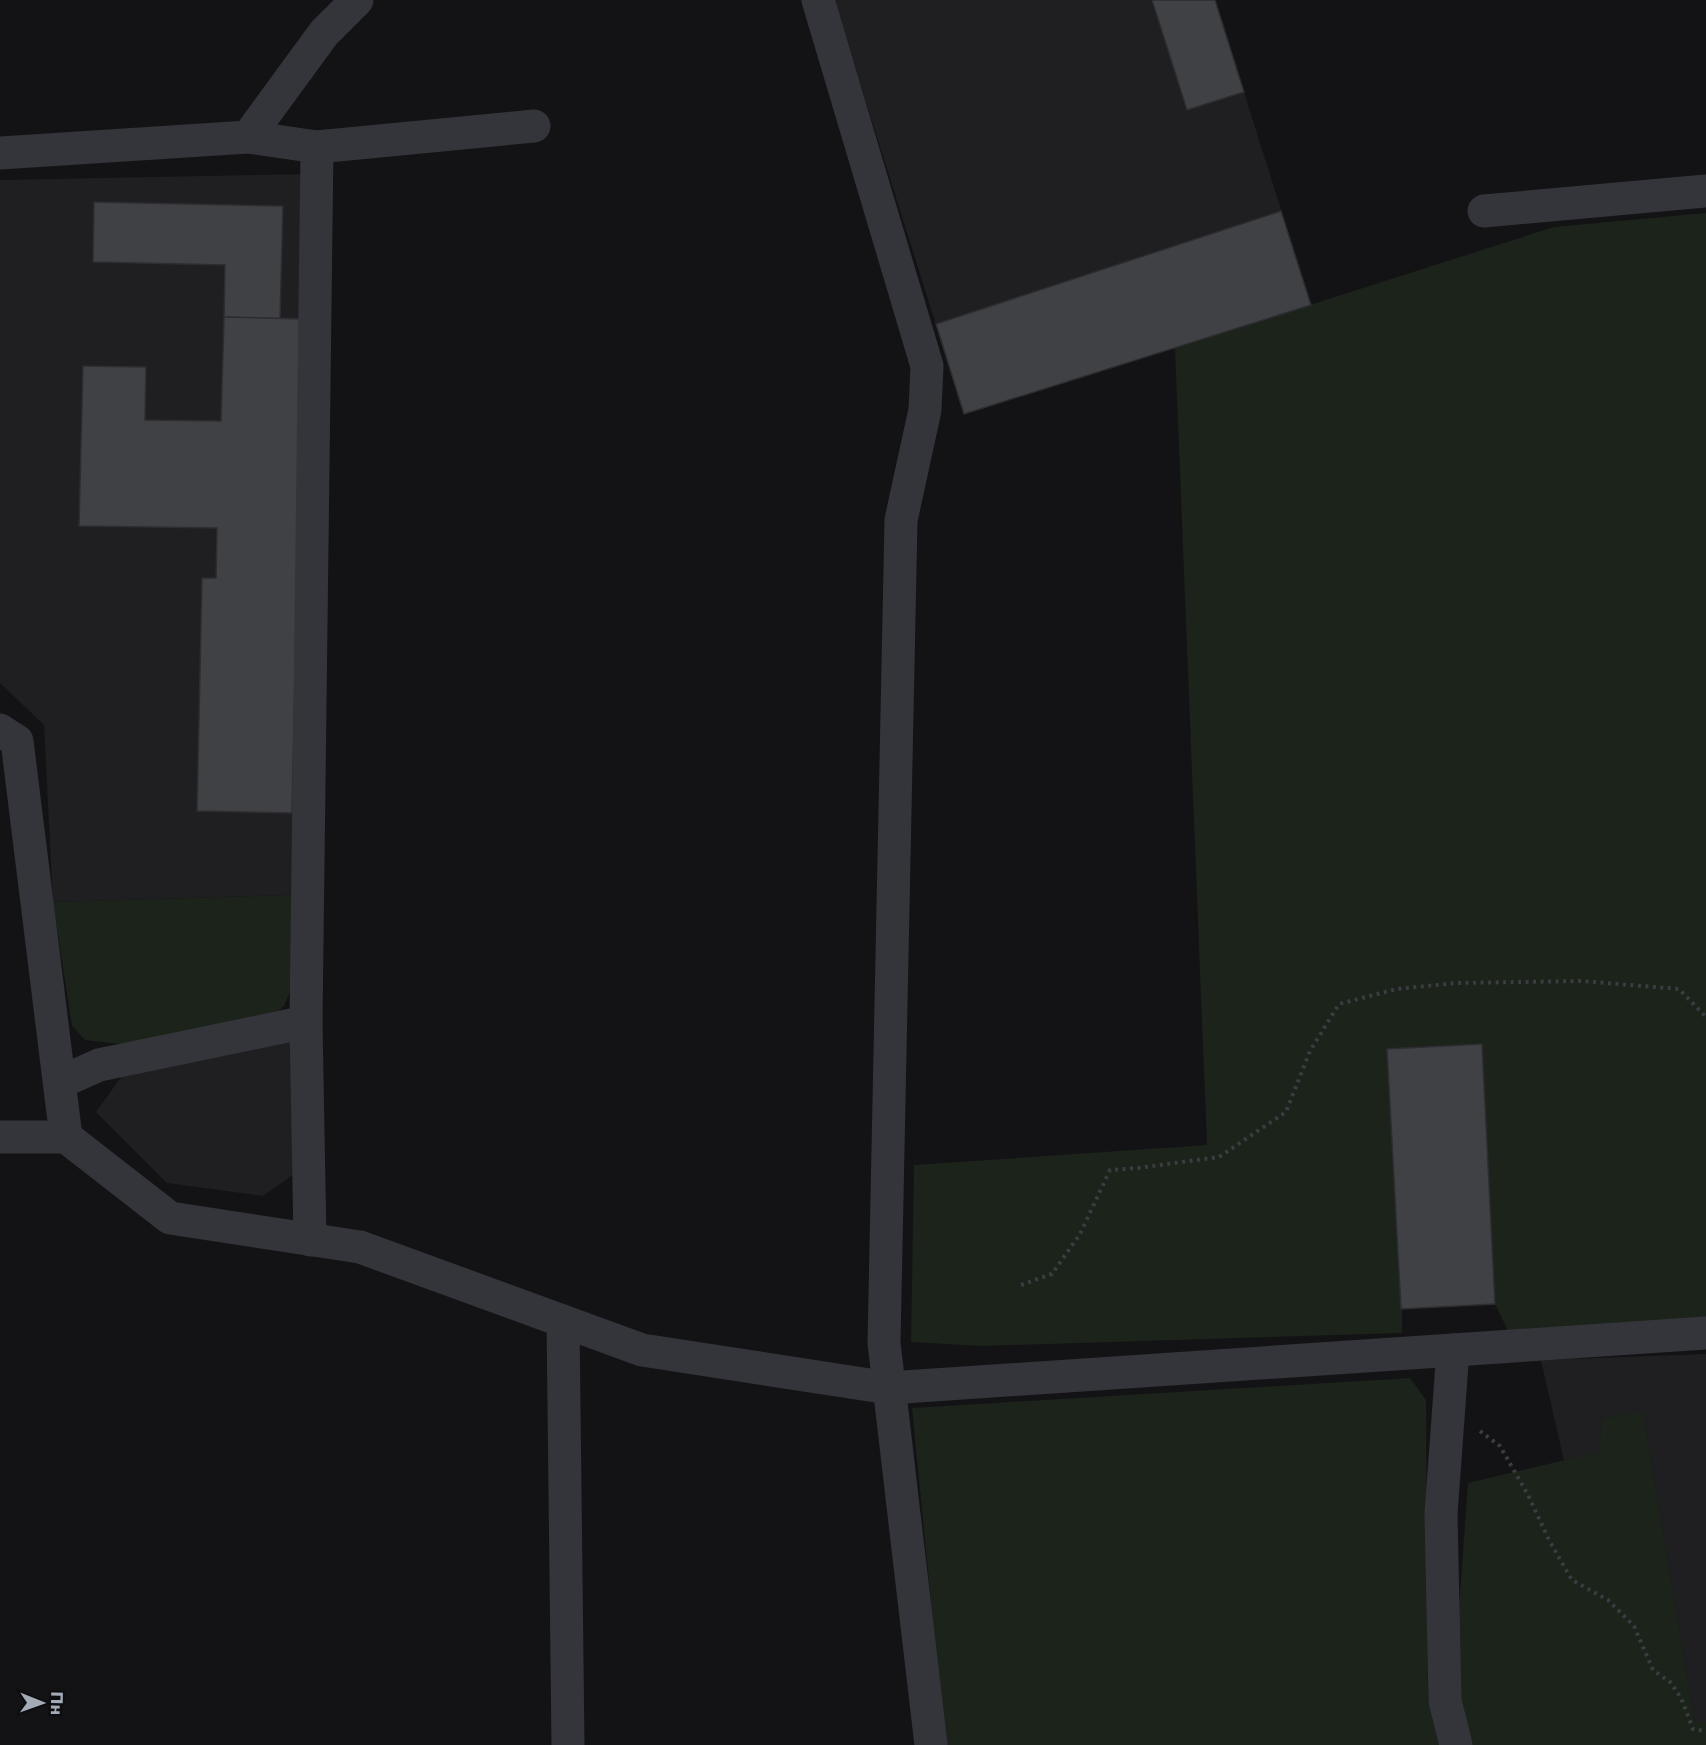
<svg xmlns="http://www.w3.org/2000/svg" width="1706" height="1745" viewBox="0 0 1706 1745" font-family="'DejaVu Sans',sans-serif">
	<style>
		.built { fill: #1f1f22 }
		.green { fill: #1b231b }
		.building { fill: #3f4145; stroke: #2d2d31; stroke-width: 1.5 }
		.lines { fill: none; stroke-linecap: round; stroke-linejoin: round }
		.path { stroke: #3a3d41; stroke-width: 4; stroke-dasharray: 3 4.5; stroke-linecap: butt }
		.minor { stroke: #34353a; stroke-width: 33 }
	</style>
	<rect width="100%" height="100%" fill="#131315"/>
	<g class="built">
		<path d="M834 0H1215L1311 305 964 414Z"/>
		<path d="M309 174 292 895 53 902 44 725 0 683V180Z"/>
		<path d="M294 1036V1174L263 1196 167 1183 96 1112 127 1069Z"/>
		<path d="M1706 1354V1722L1695 1723 1643 1412 1602 1418 1600 1452 1564 1461 1541 1360Z"/>
	</g>
	<g class="green">
		<path d="M1706 213V1323L1509 1333 1495 1304 1402 1309V1333L980 1346 911 1342 914 1165 1207 1145 1175 348 1554 227Z"/>
		<path d="M292 895 295 980 284 1006 266 1021 137 1046 85 1040 72 1026 53 902Z"/>
		<path d="M1410 1378 1426 1400 1428 1700 1439 1745H945L912 1408Z"/>
		<path d="M1643 1411 1695 1722H1706V1745H1471L1463 1719 1455 1662 1468 1483 1599 1452 1602 1418Z"/>
	</g>
	<g class="building">
		<path d="M1152 0H1215L1244 92 1187 110Z"/>
		<path d="M94 202 283 206 280 319 224 317 225 265 93 262Z"/>
		<path d="M1281 211 1311 305 964 414 936 324Z"/>
		<path d="M224 317 303 319 292 813 197 811 202 578H216L217 528 79 526 83 366 146 367 145 420 221 421Z"/>
		<path d="M1482 1044 1495 1304 1401 1309 1387 1049Z"/>
	</g>
	<g class="lines">
		<g class="path">
			<path d="M1021 1285 1052 1274 1080 1234 1110 1170 1138 1168 1219 1157 1286 1112 1310 1051 1339 1004 1397 989 1457 983 1581 981 1679 989 1706 1017"/>
			<path d="M1480 1431 1500 1446 1528 1495 1549 1540 1572 1580 1608 1600 1634 1626 1653 1670 1670 1682 1681 1698 1693 1729 1706 1731"/>
		</g>
		<g class="minor">
			<path d="M818 0 927 366 925 410 901 520 884 1343 931 1745"/>
			<path d="M248 137 317 147 534 126"/>
			<path d="M0 153 248 137 324 33 357 0"/>
			<path d="M1484 211 1706 191"/>
			<path d="M0 730 17 741 66 1137"/>
			<path d="M61 1082 99 1065 306 1022"/>
			<path d="M0 1137H66L170 1218 360 1247 642 1350 889 1388 1706 1333"/>
			<path d="M310 1240 306 1022 317 147"/>
			<path d="M563 1321 568 1745"/>
			<path d="M1453 1350 1441 1514 1445 1701 1456 1745"/>
		</g>
	</g>
	<g transform="translate(42 1703) rotate(91)" stroke="#0e0e10" stroke-width="4.5" paint-order="stroke">
	<path d="M0-4.5L10 22L0 15L-10 22Z" fill="#a3abb7"/>
	<text y="-9" font-size="16" font-weight="bold" text-anchor="middle" fill="#a3abb7">Пн</text>
	</g>
</svg>
